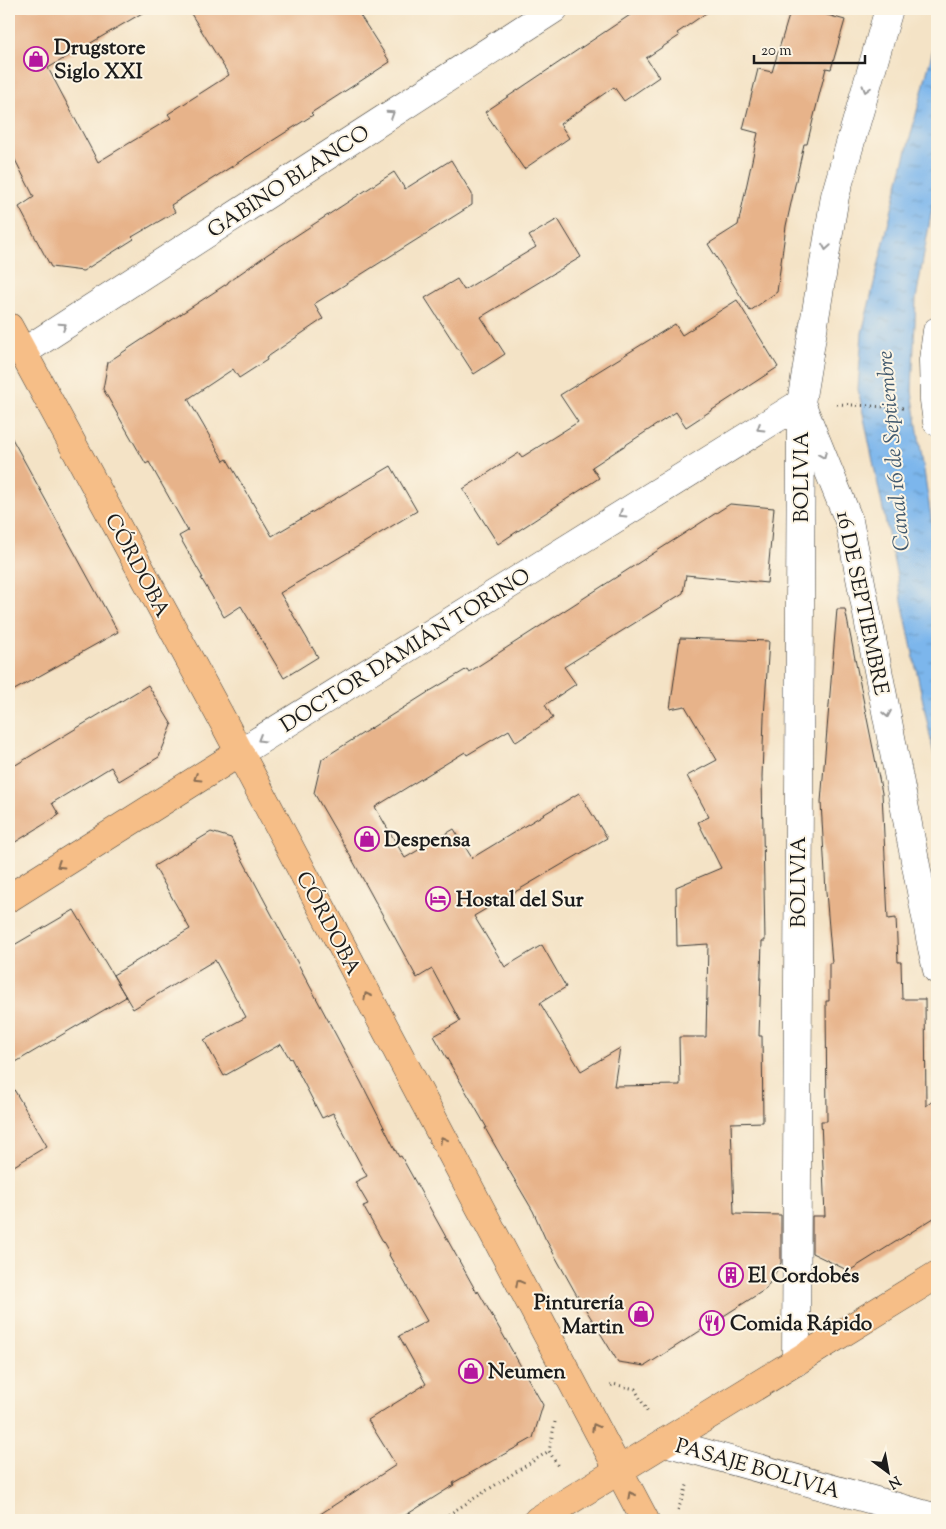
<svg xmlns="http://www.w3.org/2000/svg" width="946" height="1529" viewBox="0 0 946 1529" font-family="'Sorts Mill Goudy',serif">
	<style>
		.water { fill: url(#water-ripples); stroke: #4c6984 }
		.building { fill: #e7b38a }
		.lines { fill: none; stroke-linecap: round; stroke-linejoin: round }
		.minor-casing { stroke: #3c3a36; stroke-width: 29 }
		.major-casing { stroke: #3c3a36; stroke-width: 29 }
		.path { stroke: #3c3a36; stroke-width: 3; stroke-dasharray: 1 4; stroke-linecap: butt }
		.minor { stroke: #fff; stroke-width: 28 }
		.major { stroke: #f6be87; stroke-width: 28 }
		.oneway { stroke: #999 }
		.oneway2 { stroke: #896d52 }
		.labels { text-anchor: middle; stroke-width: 4; stroke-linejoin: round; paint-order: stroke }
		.poi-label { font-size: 21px; font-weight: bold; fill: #1c1c1c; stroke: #fcf5e5; text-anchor: start }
		.street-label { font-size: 21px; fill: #1c1c1c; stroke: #fcf5e5 }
		.water-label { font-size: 22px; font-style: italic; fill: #425a6f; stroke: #fcf5e5 }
	</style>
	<defs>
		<pattern id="water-ripples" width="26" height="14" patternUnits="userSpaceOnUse" patternTransform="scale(1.25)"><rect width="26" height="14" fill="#7bb6ec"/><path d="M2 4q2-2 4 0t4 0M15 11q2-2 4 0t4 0" fill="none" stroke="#6493be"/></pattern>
	</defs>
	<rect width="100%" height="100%" fill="#fcf5e5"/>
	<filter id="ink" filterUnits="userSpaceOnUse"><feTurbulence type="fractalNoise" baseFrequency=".02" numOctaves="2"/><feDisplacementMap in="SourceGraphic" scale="10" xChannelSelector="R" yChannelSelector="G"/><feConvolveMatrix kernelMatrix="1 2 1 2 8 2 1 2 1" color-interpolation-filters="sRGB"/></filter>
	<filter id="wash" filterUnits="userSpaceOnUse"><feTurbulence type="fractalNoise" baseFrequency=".0096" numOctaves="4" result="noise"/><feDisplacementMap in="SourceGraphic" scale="20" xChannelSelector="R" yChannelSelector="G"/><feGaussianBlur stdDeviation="1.12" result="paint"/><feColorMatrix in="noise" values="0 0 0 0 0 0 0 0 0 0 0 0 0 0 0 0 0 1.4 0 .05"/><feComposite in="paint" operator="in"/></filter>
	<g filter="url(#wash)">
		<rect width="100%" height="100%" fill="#f4e3c6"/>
		<path class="water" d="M937 34V189L933 203 916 299 912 391 937 557V769L858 389 862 333 897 188Z"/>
		<g id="blocks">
			<g class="building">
				<path d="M9 9H149L48 68 98 162 171 118 168 114 229 75 188 9H356L390 62 311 113 313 115 171 205 175 212 132 237 134 239 83 271 51 267 19 207 34 197 9 148Z"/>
				<path d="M639 9H712L677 33 679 36 646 58 659 77 624 101 614 87 560 124 569 138 524 169 485 112Z"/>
				<path d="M791 9H806L845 20 831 69 826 68 807 144H804L786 226 777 292 750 311 708 244 738 225 758 133 743 129 758 69 772 72Z"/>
				<path d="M451 160 472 194V205L314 304 323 319 266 358 267 360 239 378 233 369 188 399 224 461 227 459 272 536 391 466 417 511 280 593 318 657 284 678 241 606 224 617 201 578H203L179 536 188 531 149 462 146 464 103 389 108 362 228 283V282L268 254 394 172 405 189Z"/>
				<path d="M558 219 581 257 481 317 505 354 474 374 425 298 457 279 464 290 536 247 529 236Z"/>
				<path d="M737 300 778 367 686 427 676 412 592 467 599 478 498 544 463 489 519 453 522 457 578 422 560 395 675 324 682 335Z"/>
				<path d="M9 433 118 632 9 693Z"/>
				<path d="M730 504 774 508 767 583 686 575 683 593 564 667 576 684 545 705 553 718 516 742 509 730 467 755 465 752 375 807 405 858 454 829 472 858 579 793 607 838 474 916 505 967 542 945 566 987 540 1003 581 1071 620 1048 614 1086 680 1085 679 1037H706L708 944 677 946 676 887 721 868 698 822 709 817 687 776 717 760 685 706 670 709 680 638 769 641 764 717 762 777 765 941H762L759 1036H762L763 1122 731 1123 734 1214 781 1215V1263L766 1289 645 1366 618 1362 575 1292 545 1238 533 1211 510 1172 485 1128H487L434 1036 460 1021 432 969 417 978 352 859 314 793 322 759 430 691 467 669 469 672Z"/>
				<path d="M837 609H845L882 793 888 919 896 918 898 962H901L902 999H925L926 1106 937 1098V1216L849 1271 812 1253V1216H825L821 1121H827L826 1001H829V963H832L826 892 821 802Z"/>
				<path d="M148 685 172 725 159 757 119 781 111 767 52 803 59 815 9 846V769Z"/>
				<path d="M211 832 231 838 361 1082 399 1157 401 1156 477 1293 478 1291 543 1405 533 1438 453 1483 454 1485 398 1520H311L396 1465 368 1420 426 1384 399 1336 427 1321 389 1255 390 1254 363 1206 368 1204 355 1182 367 1176 333 1113 322 1118 291 1058 290 1059 281 1044 224 1076 204 1040 246 1017 215 960 133 1009 113 975 190 929 154 866Z"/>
				<path d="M74 910 126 997 9 1066V948Z"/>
				<path d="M9 1081 47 1146 9 1169Z"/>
			</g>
		</g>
	</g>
	<g filter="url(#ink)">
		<use href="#blocks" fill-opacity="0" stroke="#3c3a36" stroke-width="1"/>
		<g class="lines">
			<defs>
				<g id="minor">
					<path d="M889 9 835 196 801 403 849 521 932 948 937 970"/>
					<path d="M937 331 933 360 934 400 937 422"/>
					<path d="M22 353 554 9"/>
					<path d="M239 753 801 403"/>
					<path d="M796 1362 801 416"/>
					<path d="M665 1442 937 1518"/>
				</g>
				<g id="major">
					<path d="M9 327 224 723 645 1520"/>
					<path d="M9 898 239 753"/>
					<path d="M538 1520 937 1275"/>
				</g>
			</defs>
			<use href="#minor" class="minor-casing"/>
			<use href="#major" class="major-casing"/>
			<g class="path">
				<path d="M837 404 903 408"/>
				<path d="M611 1386 613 1384 635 1389 648 1413"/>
				<path d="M555 1422 549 1451 559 1468"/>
				<path d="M678 1510 688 1483"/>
				<path d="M440 1520 549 1451"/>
			</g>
			<use href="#minor" class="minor"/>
			<use href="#major" class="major"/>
		</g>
		<defs><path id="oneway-chevron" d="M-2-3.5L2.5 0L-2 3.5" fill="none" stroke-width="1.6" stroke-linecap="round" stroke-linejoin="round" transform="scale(1.25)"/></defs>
		<g class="oneway">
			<use href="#oneway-chevron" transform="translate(866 89) rotate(106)"/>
			<use href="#oneway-chevron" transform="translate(391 114) rotate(-33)"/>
			<use href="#oneway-chevron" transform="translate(826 247) rotate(99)"/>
			<use href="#oneway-chevron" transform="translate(63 326) rotate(-33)"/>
			<use href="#oneway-chevron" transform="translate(760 428) rotate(148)"/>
			<use href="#oneway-chevron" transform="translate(823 455) rotate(68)"/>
			<use href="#oneway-chevron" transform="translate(622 514) rotate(148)"/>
			<use href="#oneway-chevron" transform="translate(887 714) rotate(79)"/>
			<use href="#oneway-chevron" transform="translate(261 739) rotate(149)"/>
		</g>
		<g class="oneway2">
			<use href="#oneway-chevron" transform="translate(197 778) rotate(148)"/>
			<use href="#oneway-chevron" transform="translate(60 865) rotate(148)"/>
			<use href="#oneway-chevron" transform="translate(367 996) rotate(-118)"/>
			<use href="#oneway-chevron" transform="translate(443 1140) rotate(-118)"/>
			<use href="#oneway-chevron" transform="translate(519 1283) rotate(-118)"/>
			<use href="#oneway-chevron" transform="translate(595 1427) rotate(-118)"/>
			<use href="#oneway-chevron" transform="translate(631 1495) rotate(-118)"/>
		</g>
	</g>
	<defs>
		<symbol id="shop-ring" viewBox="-11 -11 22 22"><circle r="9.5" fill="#fcf5e5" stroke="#b5179e" stroke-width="1.5"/><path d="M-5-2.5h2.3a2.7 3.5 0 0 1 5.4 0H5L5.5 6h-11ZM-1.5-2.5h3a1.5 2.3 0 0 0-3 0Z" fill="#b5179e"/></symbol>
		<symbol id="hotel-ring" viewBox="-11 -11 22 22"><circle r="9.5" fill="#fcf5e5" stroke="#b5179e" stroke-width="1.5"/><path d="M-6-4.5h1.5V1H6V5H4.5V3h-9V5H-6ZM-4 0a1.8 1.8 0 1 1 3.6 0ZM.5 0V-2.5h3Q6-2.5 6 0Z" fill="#b5179e"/></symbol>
		<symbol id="building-ring" viewBox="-11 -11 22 22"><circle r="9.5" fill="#fcf5e5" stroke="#b5179e" stroke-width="1.5"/><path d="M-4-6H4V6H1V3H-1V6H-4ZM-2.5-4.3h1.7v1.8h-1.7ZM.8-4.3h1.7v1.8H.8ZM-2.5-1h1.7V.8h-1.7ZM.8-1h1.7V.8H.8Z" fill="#b5179e"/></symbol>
		<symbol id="restaurant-ring" viewBox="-11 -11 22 22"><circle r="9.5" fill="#fcf5e5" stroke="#b5179e" stroke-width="1.5"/><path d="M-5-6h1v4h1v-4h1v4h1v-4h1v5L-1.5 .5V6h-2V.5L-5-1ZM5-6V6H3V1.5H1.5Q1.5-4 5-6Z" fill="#b5179e"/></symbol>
	</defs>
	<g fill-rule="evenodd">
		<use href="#shop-ring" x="22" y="45" width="28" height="28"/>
		<use href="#shop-ring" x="353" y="825" width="28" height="28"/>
		<use href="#hotel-ring" x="424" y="885" width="28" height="28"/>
		<use href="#building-ring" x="717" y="1261" width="28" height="28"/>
		<use href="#shop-ring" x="627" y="1300" width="28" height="28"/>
		<use href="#restaurant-ring" x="698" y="1309" width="28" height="28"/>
		<use href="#shop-ring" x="457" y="1357" width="28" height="28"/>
	</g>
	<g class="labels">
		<g class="poi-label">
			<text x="54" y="54">Drugstore<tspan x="54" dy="24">Siglo XXI</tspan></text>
			<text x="384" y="846">Despensa</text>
			<text x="456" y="906">Hostal del Sur</text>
			<text x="748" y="1282">El Cordobés</text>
			<text x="624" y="1309" text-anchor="end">Pinturería<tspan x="624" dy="24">Martin</tspan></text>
			<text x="730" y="1330">Comida Rápido</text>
			<text x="488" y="1378">Neumen</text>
		</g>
		<g class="street-label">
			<text transform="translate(288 181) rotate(-33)" y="7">GABINO BLANCO</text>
			<text transform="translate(801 477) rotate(-90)" y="7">BOLIVIA</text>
			<text transform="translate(138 565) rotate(62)" y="7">CÓRDOBA</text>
			<text transform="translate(863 603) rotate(78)" y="7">16 DE SEPTIEMBRE</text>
			<text transform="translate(405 650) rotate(-32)" y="7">DOCTOR DAMIÁN TORINO</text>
			<text transform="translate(798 882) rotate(-90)" y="7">BOLIVIA</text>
			<text transform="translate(329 923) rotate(62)" y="7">CÓRDOBA</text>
			<text transform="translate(758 1468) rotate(16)" y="7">PASAJE BOLIVIA</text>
		</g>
		<g class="water-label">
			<text transform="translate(892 451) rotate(-95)" y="8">Canal 16 de Septiembre</text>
		</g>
	</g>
	<rect width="946" height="1529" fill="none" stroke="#fcf5e5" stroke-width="30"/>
	<g transform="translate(888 1472) rotate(148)" stroke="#fcf5e5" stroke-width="4" paint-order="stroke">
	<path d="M0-4L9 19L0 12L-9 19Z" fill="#1c1c1c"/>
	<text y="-8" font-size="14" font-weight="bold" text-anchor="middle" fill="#1c1c1c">N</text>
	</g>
	<path d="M754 55v8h111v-8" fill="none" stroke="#1c1c1c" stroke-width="2.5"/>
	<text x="761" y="55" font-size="15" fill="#1c1c1c" stroke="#fcf5e5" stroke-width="4" paint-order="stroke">20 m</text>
</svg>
